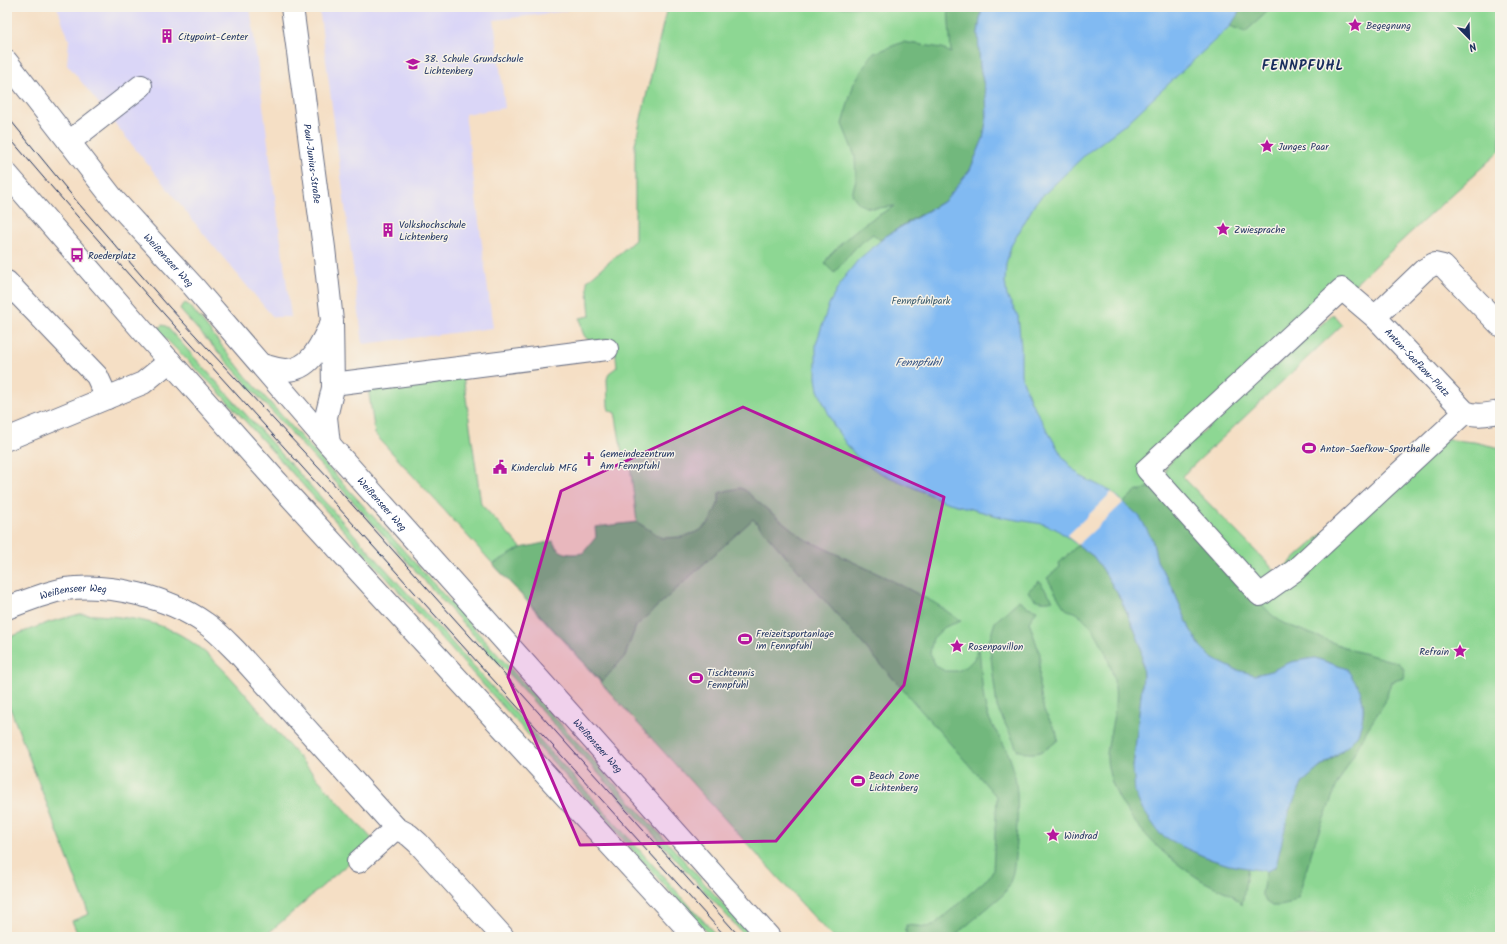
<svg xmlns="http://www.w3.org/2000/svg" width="1507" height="944" viewBox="0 0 1507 944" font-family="Kalam,sans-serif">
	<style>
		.built { fill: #dad6f7 }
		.green { fill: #8dd793; stroke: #548378 }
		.forest { fill: #72b87d; stroke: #46746e }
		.water { fill: #81baf2; stroke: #4e74a8 }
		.pier { fill: #f5dfc5 }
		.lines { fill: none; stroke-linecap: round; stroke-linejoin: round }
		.minor-casing { stroke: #676d82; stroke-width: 24 }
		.major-casing { stroke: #676d82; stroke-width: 24 }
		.minor { stroke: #fff; stroke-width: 22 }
		.major { stroke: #fff; stroke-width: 22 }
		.tram { stroke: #1b2f5e; stroke-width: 1 }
		.marked { fill: #b5179e; fill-opacity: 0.2; stroke: #b5179e; stroke-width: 3; stroke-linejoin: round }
		.labels { text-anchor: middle; stroke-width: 3; stroke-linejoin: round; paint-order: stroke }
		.poi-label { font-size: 10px; fill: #1b2f5e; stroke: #f7f3e8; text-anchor: start }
		.street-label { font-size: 10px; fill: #1b2f5e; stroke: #f7f3e8 }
		.park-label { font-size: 10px; fill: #38596b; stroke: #f7f3e8 }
		.water-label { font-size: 11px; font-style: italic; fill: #345283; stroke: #f7f3e8 }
		.district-label { font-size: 14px; font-weight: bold; letter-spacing: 1px; fill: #1b2f5e; stroke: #f7f3e8 }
	</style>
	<rect width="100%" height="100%" fill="#f7f3e8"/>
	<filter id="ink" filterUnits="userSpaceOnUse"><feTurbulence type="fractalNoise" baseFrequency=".025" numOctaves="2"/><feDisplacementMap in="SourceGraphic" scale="8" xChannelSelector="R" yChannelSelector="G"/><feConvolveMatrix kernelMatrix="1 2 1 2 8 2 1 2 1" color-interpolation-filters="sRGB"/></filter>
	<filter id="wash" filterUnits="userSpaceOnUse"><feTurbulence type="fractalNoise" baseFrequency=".012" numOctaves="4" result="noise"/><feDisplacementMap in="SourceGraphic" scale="16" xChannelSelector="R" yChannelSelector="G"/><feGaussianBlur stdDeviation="0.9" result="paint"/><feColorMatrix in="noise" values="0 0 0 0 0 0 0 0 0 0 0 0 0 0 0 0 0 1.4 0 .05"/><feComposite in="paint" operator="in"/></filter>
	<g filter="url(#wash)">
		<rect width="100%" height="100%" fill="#f5dfc5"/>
		<g class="built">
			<path d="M57 7H250L291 317H273L211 243 67 64 69 40Z"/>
			<path d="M319 7H566L567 11 494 20 505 108 465 114 493 328 363 344Z"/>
		</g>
		<g class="green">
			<path d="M667 7H1500V151L1423 221 1166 460 1163 472 1165 479 1166 468 1174 458 1333 314 1342 325 1182 476 1277 573 1262 581 1271 579 1431 438 1474 442 1500 448V937H989L987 934 984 937H832L375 434 368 388 463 376 481 504 565 595 637 522 630 465H624L616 417 615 413 609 410 608 406 607 379 609 373 617 367 614 339C591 341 583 347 580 318L590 316 587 281 635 240V144Z"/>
			<path d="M185 303 190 306 246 376 753 937H746L182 312 180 308Z"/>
			<path d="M162 325 166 326 718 937H711L218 391 160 333 159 328Z"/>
			<path d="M80 614C111 616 144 617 173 631 214 650 253 704 283 739 312 773 343 807 374 841L264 937H79L72 921 89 914 7 700V638L50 622Z"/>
		</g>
		<g class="forest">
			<path d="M948 7H982L978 33 980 67 986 95 987 116 983 139 970 170 946 200 912 219 880 240 873 234 857 246 834 273 825 264C826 258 832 253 836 249 855 228 871 219 895 206 885 207 869 211 860 204 857 202 854 197 852 194L856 179 855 156 842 124 854 83 872 54 903 42 942 48 951 53Z"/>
			<path d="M1240 7H1269L1264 15 1245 32 1230 26 1237 16Z"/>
			<path d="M740 488 745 490 758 502 803 538 893 581 935 603 961 621 945 627 933 638 930 653 936 666 945 671H957L966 667 974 659 978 649 979 650C982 671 981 695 988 716 993 729 1002 739 1007 751 1020 779 1018 811 1016 841 1015 858 1015 878 1004 894L953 937H906V925L927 927 935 924 989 877 993 870 997 797 753 519 636 626 625 656 602 682 493 564 521 548 553 541C558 555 571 555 583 553L596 537 595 527 637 522 662 538 682 537 699 531 709 523 719 502V493L729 490Z"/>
			<path d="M1147 488H1150L1272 615 1283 623 1352 650 1399 663C1403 667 1406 672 1404 678L1391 682 1385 702 1367 730 1337 785 1314 844 1298 898 1289 904 1280 906H1272L1266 902 1262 893 1266 871 1275 867 1277 862C1282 839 1288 800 1304 782 1314 769 1331 762 1342 751 1353 739 1367 720 1363 703 1361 693 1352 679 1347 669L1315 658 1291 662 1271 671 1255 675 1234 669 1213 659 1200 646 1190 629 1172 587 1157 561 1152 539 1123 503 1137 490 1141 491Z"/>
			<path d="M1078 545 1093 556 1102 568 1119 596 1133 626 1141 646 1143 677 1133 768 1181 846 1210 859 1229 865 1248 867 1242 905C1238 901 1234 896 1228 893 1219 889 1210 885 1201 880 1169 860 1139 833 1120 800 1113 788 1106 768 1107 754 1110 727 1120 703 1113 676 1107 653 1096 625 1075 612 1072 611 1069 611 1066 609 1062 606 1051 584 1047 578L1060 567 1059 563Z"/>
			<path d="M1039 581 1053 600C1043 603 1033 601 1028 591Z"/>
			<path d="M1019 600 1028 607 1037 610 1029 622 1040 654 1039 685 1044 711 1056 731 1058 740C1044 752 1036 757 1017 750L1014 742 997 707 989 641 995 622Z"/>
		</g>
		<path class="water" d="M982 7H1240L1237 16 1230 26 1127 123 1087 153 1036 202 1011 246 1006 264 1005 282 1007 296 1018 316 1021 347V375L1031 402 1062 456 1070 466 1080 476 1112 492 1140 517 1152 539 1157 561 1172 587 1190 629 1200 646 1213 659 1234 669 1255 675 1271 671 1291 662 1315 658 1347 669 1360 690 1363 703V712L1362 722 1358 734 1350 744 1319 768 1303 782 1289 811 1277 862C1275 868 1272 869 1266 871L1229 865 1210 859 1181 846 1160 834 1141 807 1135 793 1133 768 1143 677 1141 646 1133 626 1119 596 1102 568 1093 556 1056 529 1043 524 1005 518 946 502 878 472 858 458 847 445 834 426 818 390 816 378V344L829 304 843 279 858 260 886 236 946 200 970 170 983 139 987 116 986 95 980 67 978 33Z"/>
		<path class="pier" d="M1112 492 1123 503 1078 545 1067 536Z"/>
	</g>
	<g filter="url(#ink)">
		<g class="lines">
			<defs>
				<g id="minor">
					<path id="s1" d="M292 7 324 248 332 321 333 388 326 417 329 444"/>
					<path d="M69 142 141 86"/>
					<path d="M7 282 97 376 107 398"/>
					<path d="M1375 317 1424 270 1434 264 1443 266 1500 325"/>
					<path d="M262 365C269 367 279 370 287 370 312 369 321 343 331 324"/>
					<path d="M333 384 607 349"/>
					<path id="s2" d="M1465 412 1294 571 1260 595 1147 469 1342 289 1375 317 1465 412C1477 417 1487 414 1500 412"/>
					<path d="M7 439 143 383 170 361"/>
					<path id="s3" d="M7 608C26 601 45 593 65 589 110 583 168 597 205 623 217 631 227 642 237 652L396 828 409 835 418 843 503 937"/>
					<path d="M358 862 396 828"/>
				</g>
				<g id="major">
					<path id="s4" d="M7 62 115 201 193 286 329 444 769 937"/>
					<path d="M7 174 142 330 286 492 695 937"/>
				</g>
			</defs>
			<use href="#minor" class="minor-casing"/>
			<use href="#major" class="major-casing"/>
			<use href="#minor" class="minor"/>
			<use href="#major" class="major"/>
			<g class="tram">
				<path d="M7 116 79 204 169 307 329 479 740 937"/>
				<path d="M7 135C109 255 215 370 320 487 454 637 590 787 726 937"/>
			</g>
		</g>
	</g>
	<path class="marked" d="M743 407 944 497 904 685 776 841 580 845 508 677 561 491Z"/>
	<defs>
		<symbol id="sight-bare" viewBox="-9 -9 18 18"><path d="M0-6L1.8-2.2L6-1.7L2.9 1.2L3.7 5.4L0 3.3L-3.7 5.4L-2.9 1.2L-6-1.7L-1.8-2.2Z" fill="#b5179e" stroke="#f7f3e8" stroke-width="2.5" paint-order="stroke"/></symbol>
		<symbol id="building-bare" viewBox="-9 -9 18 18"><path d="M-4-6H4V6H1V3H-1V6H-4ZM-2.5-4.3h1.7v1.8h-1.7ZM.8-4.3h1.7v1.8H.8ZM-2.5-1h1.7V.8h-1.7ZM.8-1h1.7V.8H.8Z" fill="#b5179e" stroke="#f7f3e8" stroke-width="2.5" paint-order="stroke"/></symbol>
		<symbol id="school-bare" viewBox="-9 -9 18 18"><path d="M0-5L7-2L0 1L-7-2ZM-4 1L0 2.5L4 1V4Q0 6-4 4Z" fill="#b5179e" stroke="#f7f3e8" stroke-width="2.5" paint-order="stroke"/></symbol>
		<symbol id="bus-bare" viewBox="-9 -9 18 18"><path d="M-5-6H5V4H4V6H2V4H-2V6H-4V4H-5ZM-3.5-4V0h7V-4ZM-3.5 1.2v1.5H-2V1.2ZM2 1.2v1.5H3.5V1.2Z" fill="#b5179e" stroke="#f7f3e8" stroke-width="2.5" paint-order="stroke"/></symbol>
		<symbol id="stadium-bare" viewBox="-9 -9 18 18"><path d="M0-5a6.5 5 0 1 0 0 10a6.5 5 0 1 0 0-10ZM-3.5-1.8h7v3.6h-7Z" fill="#b5179e" stroke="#f7f3e8" stroke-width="2.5" paint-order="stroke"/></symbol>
		<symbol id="church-bare" viewBox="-9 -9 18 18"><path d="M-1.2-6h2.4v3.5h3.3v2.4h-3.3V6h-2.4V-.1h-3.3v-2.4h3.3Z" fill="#b5179e" stroke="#f7f3e8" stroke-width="2.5" paint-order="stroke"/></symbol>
		<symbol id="civic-bare" viewBox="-9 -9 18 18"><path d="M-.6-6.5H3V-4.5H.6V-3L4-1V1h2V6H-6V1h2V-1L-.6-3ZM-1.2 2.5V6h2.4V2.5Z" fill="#b5179e" stroke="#f7f3e8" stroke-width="2.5" paint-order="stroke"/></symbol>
	</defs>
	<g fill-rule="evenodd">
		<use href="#sight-bare" x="1345" y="15" width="20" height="20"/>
		<use href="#building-bare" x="157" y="26" width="20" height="20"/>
		<use href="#school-bare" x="403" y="54" width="20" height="20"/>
		<use href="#sight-bare" x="1257" y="136" width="20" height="20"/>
		<use href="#sight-bare" x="1213" y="219" width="20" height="20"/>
		<use href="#building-bare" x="378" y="220" width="20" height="20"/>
		<use href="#bus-bare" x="67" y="245" width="20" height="20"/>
		<use href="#stadium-bare" x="1299" y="438" width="20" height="20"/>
		<use href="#church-bare" x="579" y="449" width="20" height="20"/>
		<use href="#civic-bare" x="490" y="457" width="20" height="20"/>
		<use href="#stadium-bare" x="735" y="629" width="20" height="20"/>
		<use href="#sight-bare" x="947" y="636" width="20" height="20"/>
		<use href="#sight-bare" x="1450" y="641" width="20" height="20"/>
		<use href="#stadium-bare" x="686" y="668" width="20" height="20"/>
		<use href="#stadium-bare" x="848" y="771" width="20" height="20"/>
		<use href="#sight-bare" x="1043" y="825" width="20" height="20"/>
	</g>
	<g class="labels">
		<g class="poi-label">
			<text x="1366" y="29">Begegnung</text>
			<text x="178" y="40">Citypoint-Center</text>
			<text x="424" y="62">38. Schule Grundschule<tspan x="424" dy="12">Lichtenberg</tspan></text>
			<text x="1278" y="150">Junges Paar</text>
			<text x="399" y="228">Volkshochschule<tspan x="399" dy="12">Lichtenberg</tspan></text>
			<text x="1234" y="233">Zwiesprache</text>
			<text x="88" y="259">Roederplatz</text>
			<text x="1320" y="452">Anton-Saefkow-Sporthalle</text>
			<text x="600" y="457">Gemeindezentrum<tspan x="600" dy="12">Am Fennpfuhl</tspan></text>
			<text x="511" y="471">Kinderclub MFG</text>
			<text x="756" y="637">Freizeitsportanlage<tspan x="756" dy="12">im Fennpfuhl</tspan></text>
			<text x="968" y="650">Rosenpavillon</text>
			<text x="1449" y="655" text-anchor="end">Refrain</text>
			<text x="707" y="676">Tischtennis<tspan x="707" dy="12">Fennpfuhl</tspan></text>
			<text x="869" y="779">Beach Zone<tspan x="869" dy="12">Lichtenberg</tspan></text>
			<text x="1064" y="839">Windrad</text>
		</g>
		<g class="street-label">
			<text dy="4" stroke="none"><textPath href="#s1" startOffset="158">Paul-Junius-Straße</textPath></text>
			<text dy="4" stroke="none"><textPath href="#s4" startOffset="256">Weißenseer Weg</textPath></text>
			<text dy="4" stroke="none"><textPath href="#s2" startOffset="815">Anton-Saefkow-Platz</textPath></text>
			<text dy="4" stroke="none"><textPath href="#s4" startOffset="580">Weißenseer Weg</textPath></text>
			<text dy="4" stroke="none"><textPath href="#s3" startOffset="69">Weißenseer Weg</textPath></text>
			<text dy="4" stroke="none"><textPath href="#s4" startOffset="904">Weißenseer Weg</textPath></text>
		</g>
		<g class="park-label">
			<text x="921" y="304">Fennpfuhlpark</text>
		</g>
		<g class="water-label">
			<text x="918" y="366">Fennpfuhl</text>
		</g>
		<g class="district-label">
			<text x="1303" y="70">FENNPFUHL</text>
		</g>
	</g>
	<rect width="1507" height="944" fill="none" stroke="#f7f3e8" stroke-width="24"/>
	<g transform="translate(1469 38) rotate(157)" stroke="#f7f3e8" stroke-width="3" paint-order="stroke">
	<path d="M0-3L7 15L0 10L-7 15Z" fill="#1b2f5e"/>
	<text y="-6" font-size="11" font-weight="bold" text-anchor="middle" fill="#1b2f5e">N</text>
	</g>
</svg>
